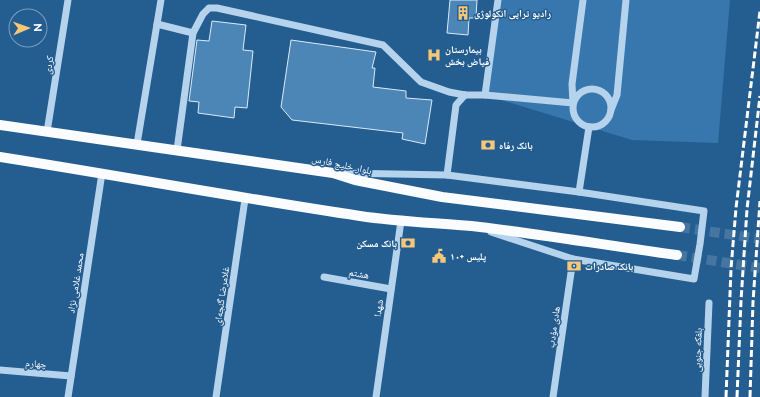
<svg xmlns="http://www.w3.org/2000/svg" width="760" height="397" viewBox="0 0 760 397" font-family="Raleway,'Noto Naskh Arabic',sans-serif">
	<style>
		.green { fill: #3877ad }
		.building { fill: #4c86b6; stroke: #daebf9 }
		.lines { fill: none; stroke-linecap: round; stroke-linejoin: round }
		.major-tunnel { stroke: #4575a1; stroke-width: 10; stroke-dasharray: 10 5; stroke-linecap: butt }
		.minor { stroke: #b5d3ec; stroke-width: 7 }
		.major { stroke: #fafcff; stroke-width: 10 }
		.rail { stroke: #fff; stroke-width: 3; stroke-dasharray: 7 3; stroke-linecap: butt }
		.minor-bridge { stroke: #b5d3ec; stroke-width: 7 }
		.labels { text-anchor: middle; stroke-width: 3; stroke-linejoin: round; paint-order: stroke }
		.poi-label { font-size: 10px; font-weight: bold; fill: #fff; stroke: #245d90; text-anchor: start }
		.street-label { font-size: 10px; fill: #fff; stroke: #245d90 }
	</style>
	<rect width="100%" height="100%" fill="#245d90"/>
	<path class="green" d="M498 0H730L718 143 632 140 485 95Z"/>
	<g class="building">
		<path d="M450 0H477L476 18H469L468 35 447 33Z"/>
		<path d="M212 21 246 25 243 50 253 51 247 108 235 107 234 118 198 113 199 102 189 101 197 40 209 41Z"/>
		<path d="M291 40 376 52 372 68H375L373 87 406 91V98L432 100 425 144 402 139 403 133 292 120 281 107Z"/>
	</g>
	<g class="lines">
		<g class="major-tunnel">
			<path d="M680 227 760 239"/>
			<path d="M677 255 760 268"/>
		</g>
		<g class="minor">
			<path d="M157 24 193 33"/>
			<circle cx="592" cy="108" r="19"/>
			<path d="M485 95 498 0"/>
			<path d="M611 110 617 95 626 0"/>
			<path d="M47 132 68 0"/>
			<path d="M137 144 161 0"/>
			<path d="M177 150 193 33 203 14 209 8H217L383 45 421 82 449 92 465 95H485L573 103 572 84 583 0"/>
			<path d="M341 173 447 175 579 192 589 127"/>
			<path d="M447 175 456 105 465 95"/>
			<path d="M491 232 573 259 553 397"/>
			<path d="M324 277 391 289"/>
			<path d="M0 370 71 376"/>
			<path d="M68 397 102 173"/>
			<path d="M216 397 245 199"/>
			<path d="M376 397 401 221"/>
			<path d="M705 397 709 303"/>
		</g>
		<g class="major">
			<path d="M0 125 333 173 355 180 442 197 680 227"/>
			<path d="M0 157C120 176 240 198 360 216 400 222 440 223 480 227 546 235 612 246 677 255"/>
		</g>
		<g class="rail">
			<path d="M726 397 731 269 736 208 760 11"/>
			<path d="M737 397 741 301 747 209 760 96"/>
			<path d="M750 397 753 302 760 201"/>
		</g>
		<path class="minor-bridge" d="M573 259 694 279 700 244 704 211 579 192"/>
	</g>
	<defs>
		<symbol id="building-bare" viewBox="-9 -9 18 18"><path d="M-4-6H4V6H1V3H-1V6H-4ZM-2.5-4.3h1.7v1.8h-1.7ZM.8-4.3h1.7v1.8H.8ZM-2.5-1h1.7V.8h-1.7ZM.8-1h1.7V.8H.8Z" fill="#f6c679" stroke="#245d90" stroke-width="2.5" paint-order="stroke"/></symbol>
		<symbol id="hospital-bare" viewBox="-9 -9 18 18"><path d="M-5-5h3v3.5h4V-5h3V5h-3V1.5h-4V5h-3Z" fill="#f6c679" stroke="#245d90" stroke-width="2.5" paint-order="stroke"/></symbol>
		<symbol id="bank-bare" viewBox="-9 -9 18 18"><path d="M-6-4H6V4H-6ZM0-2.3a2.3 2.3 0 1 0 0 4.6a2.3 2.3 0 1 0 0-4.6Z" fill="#f6c679" stroke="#245d90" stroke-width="2.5" paint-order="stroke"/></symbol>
		<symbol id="civic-bare" viewBox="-9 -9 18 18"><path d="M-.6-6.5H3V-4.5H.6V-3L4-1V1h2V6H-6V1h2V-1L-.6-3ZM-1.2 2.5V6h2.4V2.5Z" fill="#f6c679" stroke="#245d90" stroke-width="2.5" paint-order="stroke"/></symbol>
	</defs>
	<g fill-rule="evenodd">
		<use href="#building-bare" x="453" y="3" width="20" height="20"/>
		<use href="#hospital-bare" x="424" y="45" width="20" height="20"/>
		<use href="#bank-bare" x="478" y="135" width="20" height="20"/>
		<use href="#bank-bare" x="398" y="233" width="20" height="20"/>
		<use href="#civic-bare" x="429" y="246" width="20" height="20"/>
		<use href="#bank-bare" x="564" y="256" width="20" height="20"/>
	</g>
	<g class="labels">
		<g class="poi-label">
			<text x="474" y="17">رادیو تراپی انکولوژی</text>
			<text x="445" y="53">بیمارستان<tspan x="445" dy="12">فیاض بخش</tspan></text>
			<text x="499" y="149">بانک رفاه</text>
			<text x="397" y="247" text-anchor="end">بانک مسکن</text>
			<text x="450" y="260">پلیس +۱۰</text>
			<text x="585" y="270">بانک صادرات</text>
		</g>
		<g class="street-label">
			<text transform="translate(48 65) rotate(-81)" y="4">کردی</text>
			<text transform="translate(342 164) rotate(12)" y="4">بلوار خلیج فارس</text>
			<text transform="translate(359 273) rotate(10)" y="4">هشتم</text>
			<text transform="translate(75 283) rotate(-81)" y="4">محمد غلامی نژاد</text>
			<text transform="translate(221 296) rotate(-82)" y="4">غلامرضا گنجه‌ای</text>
			<text transform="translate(378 308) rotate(-82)" y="4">شهدا</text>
			<text transform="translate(553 327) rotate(-82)" y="4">هادی مؤدب</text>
			<text transform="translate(697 350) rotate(-88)" y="4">بلفکه جنوبی</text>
			<text transform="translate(36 363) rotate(4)" y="4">چهارم</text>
		</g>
	</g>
	<g transform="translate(28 28) rotate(88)"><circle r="19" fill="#245d90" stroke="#7c9ebc"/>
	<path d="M0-3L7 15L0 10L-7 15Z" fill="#f6c679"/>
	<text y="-6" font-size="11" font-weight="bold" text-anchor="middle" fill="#ffffff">N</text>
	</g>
</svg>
